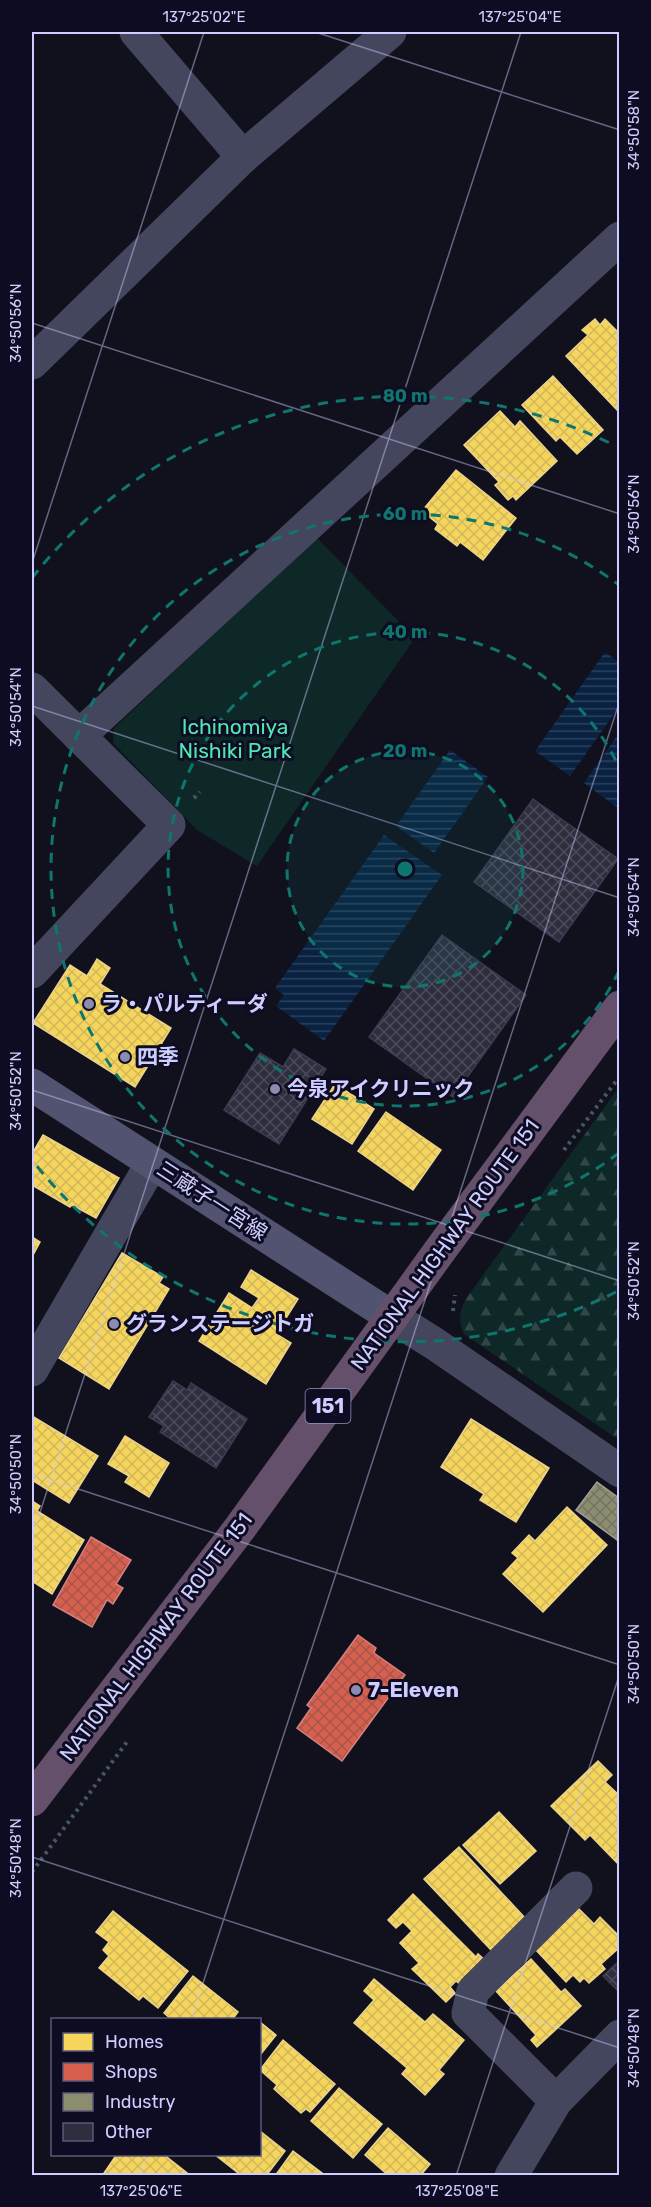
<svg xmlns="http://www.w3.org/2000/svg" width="651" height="2207" viewBox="0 0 651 2207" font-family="Rubik,'Noto Sans JP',sans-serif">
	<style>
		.forest { fill: url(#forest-firs) }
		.green { fill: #0e2827 }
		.water { fill: url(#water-rules) }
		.homes { fill: url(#homes-cross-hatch); stroke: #ead38d; stroke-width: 1.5 }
		.shops { fill: url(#shops-cross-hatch); stroke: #d48182; stroke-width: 1.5 }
		.industry { fill: url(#industry-cross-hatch); stroke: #a0a09a; stroke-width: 1.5 }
		.building { fill: url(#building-cross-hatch); stroke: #3c3a52; stroke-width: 1.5 }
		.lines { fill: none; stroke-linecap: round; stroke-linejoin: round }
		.path { stroke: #445764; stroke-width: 4; stroke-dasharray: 3 4.5; stroke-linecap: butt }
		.street { stroke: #44465e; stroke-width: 33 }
		.secondary { stroke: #525371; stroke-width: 33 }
		.highway { stroke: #64506b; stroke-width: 33 }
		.ticks { fill: none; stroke: #cecdff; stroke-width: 1.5; stroke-opacity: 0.45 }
		.ring { fill: none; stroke: #0f766e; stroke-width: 3; stroke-dasharray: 10 8 }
		.poi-dot { fill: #8c8bb0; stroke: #0d0c22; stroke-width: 2 }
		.labels { text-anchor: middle; stroke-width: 6; stroke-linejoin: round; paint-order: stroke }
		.shield { fill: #0d0c22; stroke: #9493bd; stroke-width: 1.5 }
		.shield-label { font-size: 20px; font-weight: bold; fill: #cecdff }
		.park-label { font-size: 21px; fill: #51e7b3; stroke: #0d0c22 }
		.poi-label { font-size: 21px; font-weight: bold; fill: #cecdff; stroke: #0d0c22; text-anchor: start }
		.street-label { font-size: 21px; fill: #cecdff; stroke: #0d0c22 }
		.centre { fill: #0f766e; stroke: #0d0c22; stroke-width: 3 }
		.ring-label { font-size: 18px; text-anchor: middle; font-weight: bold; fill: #0f766e; stroke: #0d0c22; stroke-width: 6; stroke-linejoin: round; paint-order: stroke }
		.neatline { fill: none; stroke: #cecdff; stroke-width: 2 }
		.ticks-label { font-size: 15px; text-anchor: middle; fill: #cecdff }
	</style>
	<defs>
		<pattern id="forest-firs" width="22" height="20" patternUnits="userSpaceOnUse" patternTransform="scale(1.5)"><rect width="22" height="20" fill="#0e2827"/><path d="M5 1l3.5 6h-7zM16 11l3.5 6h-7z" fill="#304647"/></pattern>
		<pattern id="water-rules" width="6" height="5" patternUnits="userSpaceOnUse" patternTransform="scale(1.5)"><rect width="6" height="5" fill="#092241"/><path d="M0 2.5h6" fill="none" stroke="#2c415e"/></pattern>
		<pattern id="homes-cross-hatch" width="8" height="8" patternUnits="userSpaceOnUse" patternTransform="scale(1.5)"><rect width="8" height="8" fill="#f6d55c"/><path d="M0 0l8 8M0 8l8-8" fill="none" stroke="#d1b759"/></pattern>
		<pattern id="shops-cross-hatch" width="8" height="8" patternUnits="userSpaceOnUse" patternTransform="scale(1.5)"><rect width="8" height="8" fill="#d6604d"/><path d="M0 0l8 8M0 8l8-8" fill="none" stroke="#a8564d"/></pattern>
		<pattern id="industry-cross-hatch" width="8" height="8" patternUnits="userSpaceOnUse" patternTransform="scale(1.5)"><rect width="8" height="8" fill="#8c8c6e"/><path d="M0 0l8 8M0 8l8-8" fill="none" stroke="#757564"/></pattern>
		<pattern id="building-cross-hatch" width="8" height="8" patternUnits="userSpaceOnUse" patternTransform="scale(1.5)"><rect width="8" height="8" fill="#2f2e3f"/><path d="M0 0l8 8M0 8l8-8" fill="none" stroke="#4c4b5c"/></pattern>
	</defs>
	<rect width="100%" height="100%" fill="#11111d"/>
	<path class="forest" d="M619 1087V1440L464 1334C457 1320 460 1309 468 1296Z"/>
	<path class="green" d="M317 538 415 638 257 866 197 830 113 743 114 728Z"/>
	<g class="water">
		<path d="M605 652 619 662V707L570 776 535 751Z"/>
		<path d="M619 733 620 805 618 808 584 783Z"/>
		<path d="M450 750 488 777 434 853 396 826Z"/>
		<path d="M384 835 442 875 324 1041 276 1006 284 995 275 988Z"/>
	</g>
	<g class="homes">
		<path d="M595 319 600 325 605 319 620 334V413L566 356 588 335 582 330Z"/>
		<path d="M553 376 603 430 577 454 560 437 556 441 522 405Z"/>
		<path d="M500 411 515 427 520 421 557 461 516 500 513 496 508 500 495 485 499 482 464 445Z"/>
		<path d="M456 470 516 518 483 560 460 542 457 546 435 529 438 524 422 511Z"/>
		<path d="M97 959 110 968 100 984 171 1028 135 1087 33 1023 70 965 87 976Z"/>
		<path d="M335 1084 374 1109 352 1144 312 1119Z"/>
		<path d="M386 1112 441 1150 413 1190 358 1151Z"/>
		<path d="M43 1135 119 1178 96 1218 72 1205 70 1207 32 1185V1154Z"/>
		<path d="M32 1237 40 1242 32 1257Z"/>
		<path d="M122 1253 163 1277 159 1283 169 1289 109 1389 59 1358Z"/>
		<path d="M251 1270 298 1299 276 1334 291 1343 266 1384 199 1341 229 1293 252 1308 259 1298 241 1287Z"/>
		<path d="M32 1416 98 1456 69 1503 32 1480Z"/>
		<path d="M471 1419 549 1468 516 1522 480 1500 484 1494 441 1467Z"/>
		<path d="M125 1436 169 1463 149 1497 125 1482 129 1476 108 1464Z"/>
		<path d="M32 1501 40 1506 37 1511 84 1540 52 1594 32 1581Z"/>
		<path d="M567 1507 607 1545 543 1612 503 1574 518 1558 512 1553 529 1535 535 1541Z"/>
		<path d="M598 1761 612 1775 605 1782 620 1796V1866L590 1835 585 1840 551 1806Z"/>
		<path d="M499 1812 536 1851 500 1884 463 1845Z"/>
		<path d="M459 1847 526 1919 491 1950 424 1879Z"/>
		<path d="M413 1894 476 1957 478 1954 487 1962 462 1986 456 1981 450 1987 455 1993 446 2002 412 1969 419 1963 400 1943 412 1931 403 1922 396 1928 388 1920Z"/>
		<path d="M579 1909 594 1924 600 1917 620 1937V1947L601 1964 605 1969 589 1983 584 1978 580 1982 573 1975 566 1982 535 1949Z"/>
		<path d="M113 1911 188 1971 158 2008 143 1996 139 2000 99 1968 109 1956 103 1950 109 1942 96 1932Z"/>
		<path d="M531 1959 561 1992 565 1989 581 2006 537 2047 531 2040 536 2035 496 1991Z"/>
		<path d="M193 1976 238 2012 232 2020H172L164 2013Z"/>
		<path d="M374 1979 425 2022 433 2014 464 2040 439 2070 444 2074 425 2095 402 2074 407 2068 354 2023 374 2000 364 1991Z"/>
		<path d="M260 2022 276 2035 260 2055Z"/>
		<path d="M283 2040 335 2084 310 2112 306 2109 301 2113 274 2089 277 2085 260 2070Z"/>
		<path d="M339 2088 382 2124 353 2158 311 2121Z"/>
		<path d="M388 2128 430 2164 420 2176H389L365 2155Z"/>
		<path d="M260 2131 285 2151 266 2176H242L214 2154H260Z"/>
		<path d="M293 2151 326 2176H275Z"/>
		<path d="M117 2154H163L191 2176H102Z"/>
	</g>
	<g class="shops">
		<path d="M91 1537 131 1560 116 1584 123 1588 113 1604 107 1600 92 1627 53 1605Z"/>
		<path d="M358 1635 376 1648 374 1653 405 1675 342 1761 297 1728 311 1708 307 1705Z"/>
	</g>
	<path class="industry" d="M597 1482 620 1499V1542L576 1510Z"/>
	<g class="building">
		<path d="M533 799 618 859 559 942 474 882Z"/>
		<path d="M442 935 526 995 453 1097 369 1037Z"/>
		<path d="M294 1049 326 1069 279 1144 224 1110 260 1053 283 1067Z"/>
		<path d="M173 1381 187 1390 191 1383 247 1419 216 1468 160 1432 164 1426 149 1417Z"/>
		<path d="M620 1960V1993L603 1976Z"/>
	</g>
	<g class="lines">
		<g class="path">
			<path d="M194 798 200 792"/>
			<path d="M564 1150 620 1076"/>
			<path d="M453 1311 455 1295"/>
			<path d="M32 1872 129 1739"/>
		</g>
		<g class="street">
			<path d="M136 32 243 157"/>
			<path d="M32 363 243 157 390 32"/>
			<path d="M32 689 169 825 32 972"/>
			<path d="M79 736 620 238"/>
			<path d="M392 1317 435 1344 620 1471"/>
			<path d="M32 1370 152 1163"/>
			<path d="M556 2101 468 2013 473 1991 576 1888"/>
			<path d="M511 2176 556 2101 620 2036"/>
		</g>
		<path class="secondary" d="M32 1085 392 1317"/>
		<path class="highway" d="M32 1800 240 1528 441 1249 620 1007"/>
	</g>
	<path class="ticks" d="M315 32 620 130M32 323 620 514M32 563 204 32M32 706 620 898M32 1090 620 1281M32 1474 620 1665M32 1537 521 32M32 1857 620 2048M191 2020 620 700M140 2176 147 2154M456 2176 620 1673"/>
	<circle cx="405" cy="869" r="118" fill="#0f766e" fill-opacity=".12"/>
	<g class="ring">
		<circle cx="405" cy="869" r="118"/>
		<path d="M619 971A237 237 0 1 1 619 767"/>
		<path d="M619 1153A355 355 0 1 1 619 585"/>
		<path d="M616 1292A473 473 0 0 1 32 1160M32 578A473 473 0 0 1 616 446"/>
	</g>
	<g class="poi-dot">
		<circle cx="89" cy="1004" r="6"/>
		<circle cx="125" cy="1057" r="6"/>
		<circle cx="275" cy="1089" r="6"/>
		<circle cx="114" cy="1324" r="6"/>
		<circle cx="356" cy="1690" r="6"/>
	</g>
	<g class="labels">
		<rect class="shield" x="305.5" y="1389" width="45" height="34" rx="4.5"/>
		<g class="shield-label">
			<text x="328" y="1413">151</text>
		</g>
		<g class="park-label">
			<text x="235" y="734">Ichinomiya<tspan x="235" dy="24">Nishiki Park</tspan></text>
		</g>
		<g class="poi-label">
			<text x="101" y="1011">ラ・パルティーダ</text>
			<text x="137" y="1064">四季</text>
			<text x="287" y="1096">今泉アイクリニック</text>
			<text x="126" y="1331">グランステージトガ</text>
			<text x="368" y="1697">7-Eleven</text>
		</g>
		<g class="street-label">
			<text transform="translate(212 1201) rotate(33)" y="7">三蔵子一宮線</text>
			<text transform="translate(445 1245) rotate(-54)" y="7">NATIONAL HIGHWAY ROUTE 151</text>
			<text transform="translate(156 1637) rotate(-53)" y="7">NATIONAL HIGHWAY ROUTE 151</text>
		</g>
	</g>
	<circle cx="405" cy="869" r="9" class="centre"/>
	<g class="ring-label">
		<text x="405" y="402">80 m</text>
		<text x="405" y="520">60 m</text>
		<text x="405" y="638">40 m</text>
		<text x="405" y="757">20 m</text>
	</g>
	<rect width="651" height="2207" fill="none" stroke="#0d0c22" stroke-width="66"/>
	<rect x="51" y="2018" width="210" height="138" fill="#0d0c22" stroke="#5a597a" stroke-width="1.5"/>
	<rect x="63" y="2033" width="30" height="18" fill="#f6d55c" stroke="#5a597a" stroke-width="1.5"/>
	<text x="105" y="2048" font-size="18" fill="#cecdff">Homes</text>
	<rect x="63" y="2063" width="30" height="18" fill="#d6604d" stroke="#5a597a" stroke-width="1.5"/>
	<text x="105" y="2078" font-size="18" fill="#cecdff">Shops</text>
	<rect x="63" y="2093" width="30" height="18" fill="#8c8c6e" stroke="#5a597a" stroke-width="1.5"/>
	<text x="105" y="2108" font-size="18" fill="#cecdff">Industry</text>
	<rect x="63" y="2123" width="30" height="18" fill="#2f2e3f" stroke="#5a597a" stroke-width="1.5"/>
	<text x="105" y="2138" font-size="18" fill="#cecdff">Other</text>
	<rect x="33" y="33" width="585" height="2141" class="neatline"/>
	<g class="ticks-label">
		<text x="204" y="22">137°25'02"E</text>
		<text x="520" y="22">137°25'04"E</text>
		<text transform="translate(634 130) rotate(-90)" y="5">34°50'58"N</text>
		<text transform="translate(16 323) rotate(-90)" y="5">34°50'56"N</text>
		<text transform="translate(634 514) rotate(-90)" y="5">34°50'56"N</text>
		<text transform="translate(16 707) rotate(-90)" y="5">34°50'54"N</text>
		<text transform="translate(634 897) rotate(-90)" y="5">34°50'54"N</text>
		<text transform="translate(16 1091) rotate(-90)" y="5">34°50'52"N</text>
		<text transform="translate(634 1281) rotate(-90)" y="5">34°50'52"N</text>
		<text transform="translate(16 1474) rotate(-90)" y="5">34°50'50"N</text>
		<text transform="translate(634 1664) rotate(-90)" y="5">34°50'50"N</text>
		<text transform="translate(16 1858) rotate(-90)" y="5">34°50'48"N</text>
		<text transform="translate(634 2048) rotate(-90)" y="5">34°50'48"N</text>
		<text x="141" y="2196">137°25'06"E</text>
		<text x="457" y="2196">137°25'08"E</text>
	</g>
</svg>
